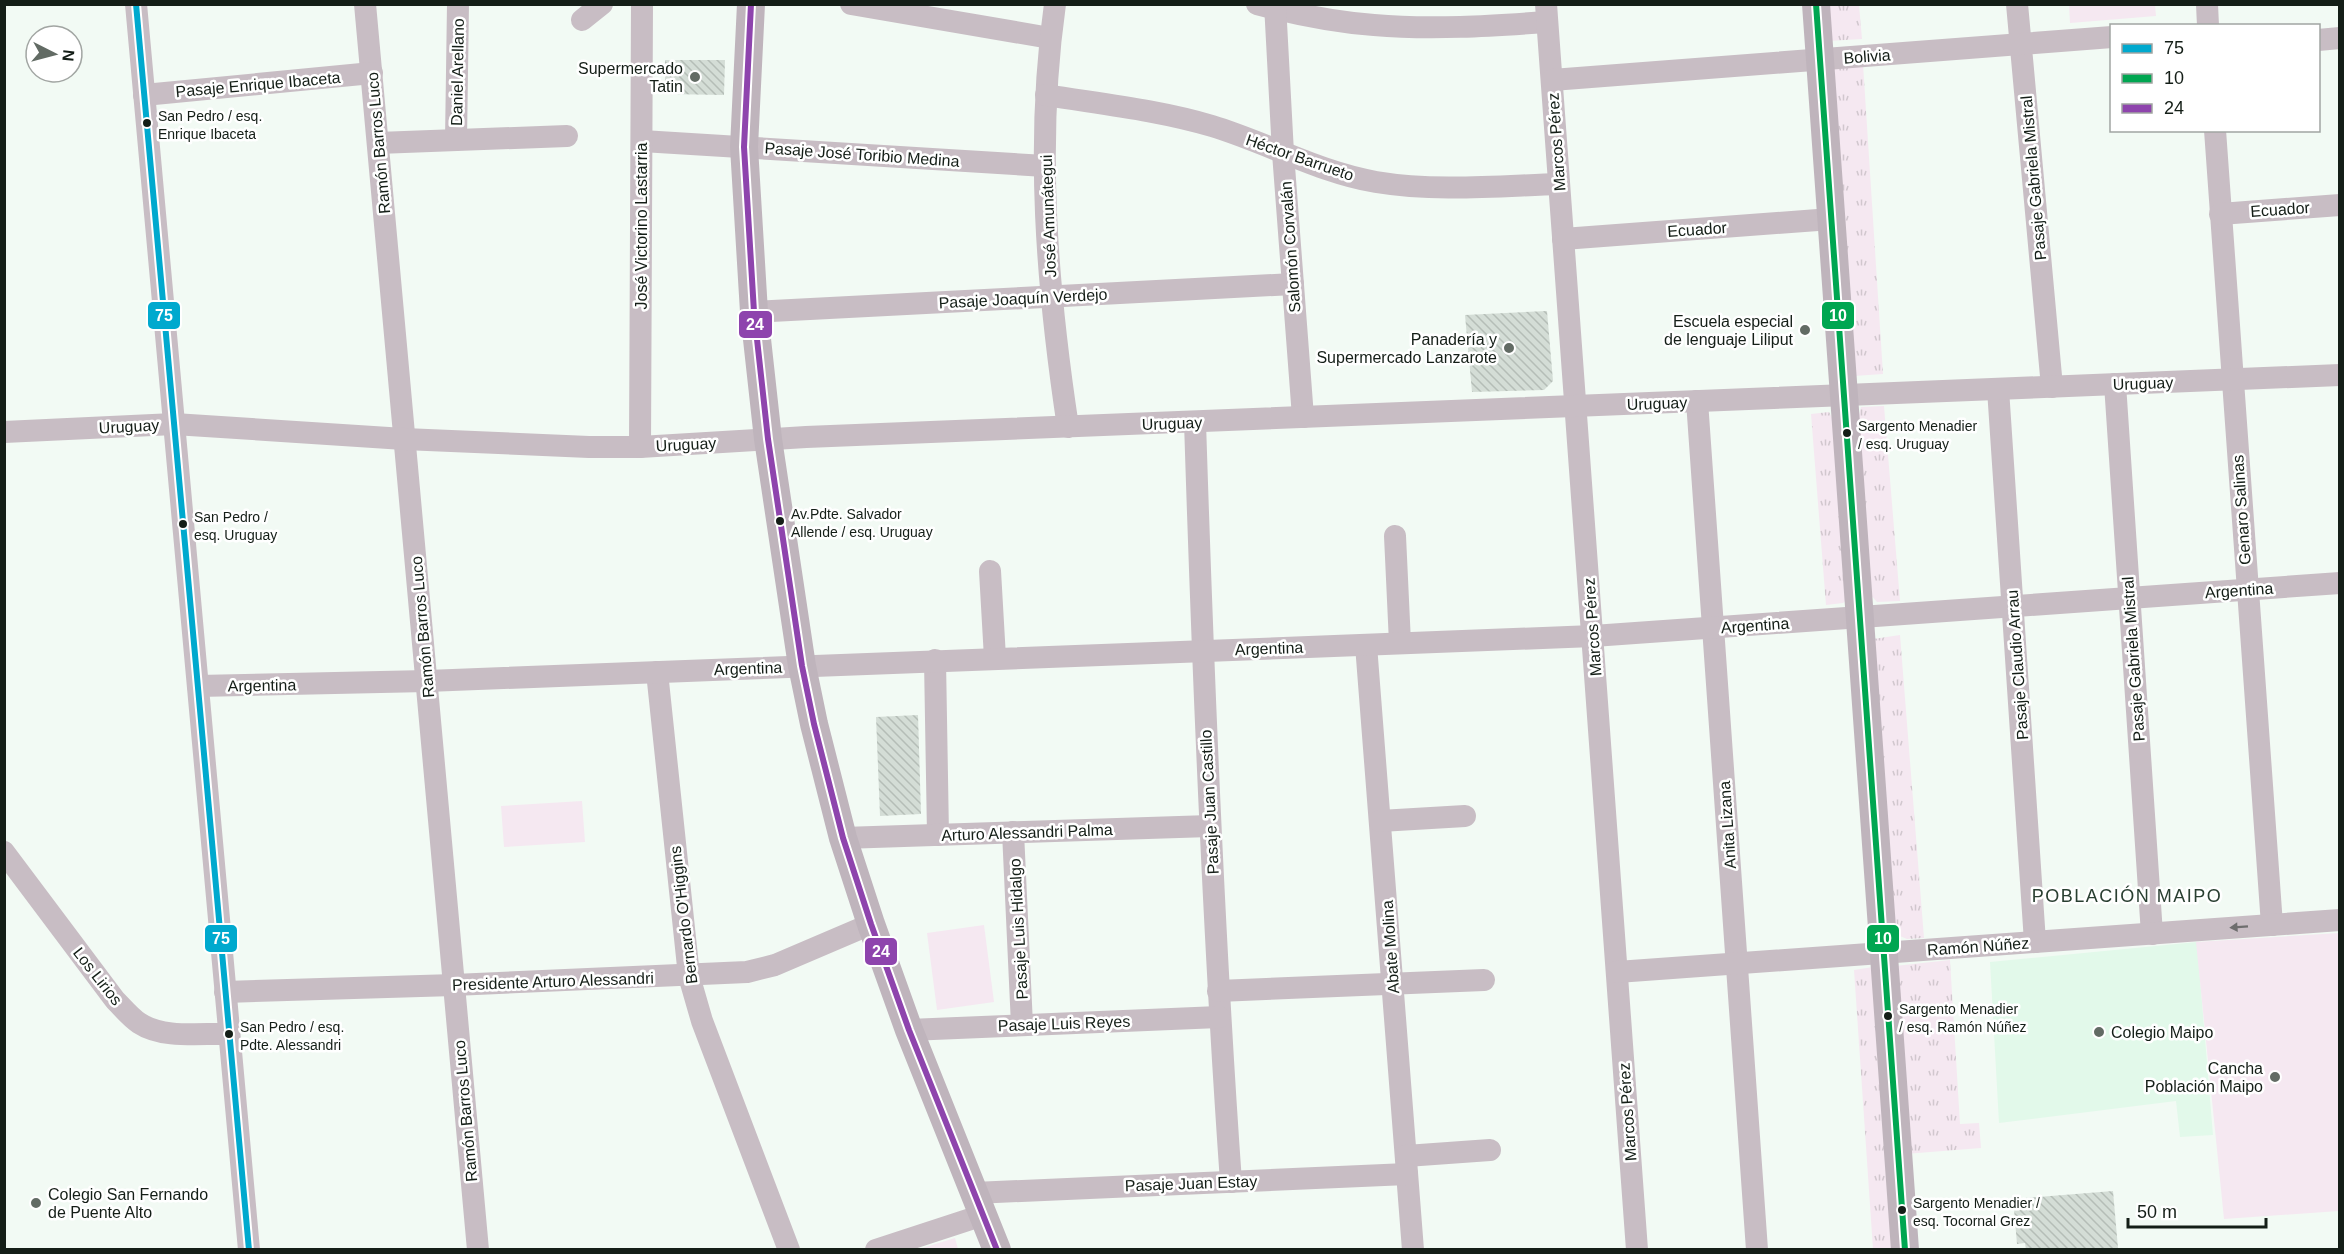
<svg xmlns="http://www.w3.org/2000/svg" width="2344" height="1254" viewBox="0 0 2344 1254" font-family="Helvetica,sans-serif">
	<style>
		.built { fill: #e2f9ea }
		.grass { fill: url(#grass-tufts) }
		.garden { fill: #f5e8f1 }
		.building { fill: url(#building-back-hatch) }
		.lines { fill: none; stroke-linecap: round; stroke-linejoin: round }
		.minor { stroke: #c8bdc4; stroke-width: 22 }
		.major { stroke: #bfb4bc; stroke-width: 28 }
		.bus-1-casing { stroke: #fff; stroke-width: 10 }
		.bus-2-casing { stroke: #fff; stroke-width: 10 }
		.bus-3-casing { stroke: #fff; stroke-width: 10 }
		.bus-1 { stroke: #00a9ce; stroke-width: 6 }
		.bus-2 { stroke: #00a651; stroke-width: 6 }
		.bus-3 { stroke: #8e44ad; stroke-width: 6 }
		.oneway { fill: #6e6e6e }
		.poi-dot { fill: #626b64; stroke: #fff; stroke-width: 2 }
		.bus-dot { fill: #141e17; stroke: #fff; stroke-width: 2 }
		.labels { text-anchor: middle; stroke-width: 5; stroke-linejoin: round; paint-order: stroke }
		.bus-label { font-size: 14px; fill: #141e17; stroke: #fff; text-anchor: start }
		.street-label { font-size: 16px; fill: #141e17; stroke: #fff }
		.poi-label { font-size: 16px; fill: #141e17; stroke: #fff; text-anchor: end }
		.neighbourhood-label { font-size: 18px; letter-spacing: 1.5px; fill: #293f31; stroke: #fff }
		.line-badge { stroke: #fff; stroke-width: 2 }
		.badge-label { font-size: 16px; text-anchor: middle; font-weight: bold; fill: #fff }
	</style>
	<defs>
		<pattern id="grass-tufts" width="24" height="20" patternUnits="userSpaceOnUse" patternTransform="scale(1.5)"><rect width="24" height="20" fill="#f5e8f1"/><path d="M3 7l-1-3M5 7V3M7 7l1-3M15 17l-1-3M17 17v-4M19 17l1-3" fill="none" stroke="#d1c7ce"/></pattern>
		<pattern id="building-back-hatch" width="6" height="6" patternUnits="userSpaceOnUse" patternTransform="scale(1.5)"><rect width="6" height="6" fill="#d4ddd6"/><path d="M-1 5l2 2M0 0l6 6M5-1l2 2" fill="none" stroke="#b5bdb7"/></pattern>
	</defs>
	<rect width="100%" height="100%" fill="#f2faf4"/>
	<path class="built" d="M2197 942 2213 1135 2180 1137 2176 1101 1999 1123 1990 962Z"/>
	<g class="grass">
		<path d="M1826 5H1859L1862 39 1828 41Z"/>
		<path d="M1863 64 1883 374 1854 376 1830 68Z"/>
		<path d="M1884 406 1900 601 1877 602 1869 593 1857 422 1861 407Z"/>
		<path d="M1829 412 1835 423 1849 598 1843 603 1826 605 1811 414Z"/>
		<path d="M1900 635 1924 938 1907 939 1895 934 1873 639Z"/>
		<path d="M1950 960 1960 1124 1979 1123 1981 1148 1905 1154 1895 966Z"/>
		<path d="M1873 967 1894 1249H1873L1854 970Z"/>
	</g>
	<g class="garden">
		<path d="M2069 5H2155L2156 16 2070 23Z"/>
		<path d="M582 801 585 842 504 847 501 806Z"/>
		<path d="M984 925 994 1002 937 1010 927 933Z"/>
		<path d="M2339 933V1211L2224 1219 2196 942Z"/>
		<path d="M955 1238 958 1249H919Z"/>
	</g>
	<g class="building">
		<path d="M665 60H725L724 95 665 94Z"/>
		<path d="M1547 311 1553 381 1544 390 1472 392 1465 315Z"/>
		<path d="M918 715 921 814 880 816 876 717Z"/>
		<path d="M2113 1191 2118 1248 2026 1250 2025 1243 2017 1244 2014 1209 2026 1208 2025 1198Z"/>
	</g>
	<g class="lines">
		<g class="minor">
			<path d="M136 4 249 1250"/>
			<path d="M365 4 478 1250"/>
			<path d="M851 4 1050 38"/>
			<path d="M1055 4C1035 145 1047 288 1068 427"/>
			<path d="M1257 4C1295 14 1334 22 1374 25 1431 30 1490 26 1547 22"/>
			<path d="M1275 4 1283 153 1303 417"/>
			<path d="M1546 4 1637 1250"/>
			<path d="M2017 4 2052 387"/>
			<path d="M2207 4 2208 26"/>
			<path d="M582 20 602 4"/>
			<path d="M2318 40 2340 38"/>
			<path d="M1552 80 2112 37"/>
			<path d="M144 95 372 73"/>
			<path d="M1046 95C1101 104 1158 110 1212 126 1268 143 1318 172 1376 182 1436 192 1498 186 1559 184"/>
			<path d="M2215 130 2272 925"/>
			<path d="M456 140 458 4"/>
			<path d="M642 141 1045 166"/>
			<path d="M378 143 567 136"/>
			<path d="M2220 214 2340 205"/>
			<path d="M1563 239 1831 219"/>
			<path d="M754 312 1293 284"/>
			<path d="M2115 384 2152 934"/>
			<path d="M1998 389 2035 942"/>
			<path d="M1697 401 1757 1250"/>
			<path d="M1195 422C1203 675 1213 929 1231 1182"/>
			<path d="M4 432 174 424 404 439 589 447H640L806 437 2340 375"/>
			<path d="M640 447 642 4"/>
			<path d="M1395 536 1400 643"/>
			<path d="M990 571 995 658"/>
			<path d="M1366 645 1413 1250"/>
			<path d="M935 660 938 835"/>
			<path d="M657 672 689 976 702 1021 789 1250"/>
			<path d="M198 686 427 681 1593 636 2340 583"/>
			<path d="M1380 821 1465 816"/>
			<path d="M1013 832 1022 1025"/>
			<path d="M843 838 1210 826"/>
			<path d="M4 852 115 1000C123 1008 130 1017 139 1023 163 1039 201 1033 229 1034"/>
			<path d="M1617 972 2340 920"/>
			<path d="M1218 991 1484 980"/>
			<path d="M225 992 454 985 747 972 775 965 871 924"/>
			<path d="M909 1030 1219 1017"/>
			<path d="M1406 1156 1490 1150"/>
			<path d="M974 1193 1407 1174"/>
			<path d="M876 1250 983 1215"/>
		</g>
		<g class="major">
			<path d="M751 4 744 147 754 312 768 439 802 666 814 724 843 838 871 924 909 1030 997 1250"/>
			<path d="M1816 4 1905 1250"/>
		</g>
		<defs>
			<path id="bus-1" d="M136 4 249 1250"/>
			<path id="bus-2" d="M1816 4 1905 1250"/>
			<path id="bus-3" d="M751 4 744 147 754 312 768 439 802 666 814 724 843 838 871 924 909 1030 997 1250"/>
		</defs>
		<use href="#bus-1" class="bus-1-casing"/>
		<use href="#bus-2" class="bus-2-casing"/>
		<use href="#bus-3" class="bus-3-casing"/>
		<use href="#bus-1" class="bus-1"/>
		<use href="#bus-2" class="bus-2"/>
		<use href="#bus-3" class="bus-3"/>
	</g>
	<defs><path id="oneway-solid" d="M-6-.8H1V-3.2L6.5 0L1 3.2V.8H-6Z" transform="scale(1.5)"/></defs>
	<use class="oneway" href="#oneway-solid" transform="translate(2239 927) rotate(176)"/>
	<g class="poi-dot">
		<circle cx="695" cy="77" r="6"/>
		<circle cx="1805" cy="330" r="6"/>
		<circle cx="1509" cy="348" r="6"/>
		<circle cx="2099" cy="1032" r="6"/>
		<circle cx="2275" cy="1077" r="6"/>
		<circle cx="36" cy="1203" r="6"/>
	</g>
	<g class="bus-dot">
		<circle cx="147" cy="123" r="5"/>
		<circle cx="1847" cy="433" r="5"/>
		<circle cx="780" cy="521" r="5"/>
		<circle cx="183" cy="524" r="5"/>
		<circle cx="1888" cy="1016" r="5"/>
		<circle cx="229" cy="1034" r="5"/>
		<circle cx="1902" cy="1210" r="5"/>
	</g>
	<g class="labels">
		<g class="bus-label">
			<text x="158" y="121">San Pedro / esq.<tspan x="158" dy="18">Enrique Ibaceta</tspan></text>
			<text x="1858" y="431">Sargento Menadier<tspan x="1858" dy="18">/ esq. Uruguay</tspan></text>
			<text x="791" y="519">Av.Pdte. Salvador<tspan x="791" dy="18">Allende / esq. Uruguay</tspan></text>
			<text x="194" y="522">San Pedro /<tspan x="194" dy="18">esq. Uruguay</tspan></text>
			<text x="1899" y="1014">Sargento Menadier<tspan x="1899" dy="18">/ esq. Ramón Núñez</tspan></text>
			<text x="240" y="1032">San Pedro / esq.<tspan x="240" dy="18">Pdte. Alessandri</tspan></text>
			<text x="1913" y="1208">Sargento Menadier /<tspan x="1913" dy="18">esq. Tocornal Grez</tspan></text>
		</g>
		<g class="street-label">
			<text transform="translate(1867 56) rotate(-4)" y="6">Bolivia</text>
			<text transform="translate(457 72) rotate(-89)" y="6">Daniel Arellano</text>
			<text transform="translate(258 84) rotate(-5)" y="6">Pasaje Enrique Ibaceta</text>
			<text transform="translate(1556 142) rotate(-94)" y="6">Marcos Pérez</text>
			<text transform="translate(378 143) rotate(-95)" y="6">Ramón Barros Luco</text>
			<text transform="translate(862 154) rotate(4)" y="6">Pasaje José Toribio Medina</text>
			<text transform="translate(1300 157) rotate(19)" y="6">Héctor Barrueto</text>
			<text transform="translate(2033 178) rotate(-95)" y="6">Pasaje Gabriela Mistral</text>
			<text transform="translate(2280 209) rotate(-4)" y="6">Ecuador</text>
			<text transform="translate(1048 216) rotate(-92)" y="6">José Amunátegui</text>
			<text transform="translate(641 226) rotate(-90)" y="6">José Victorino Lastarria</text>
			<text transform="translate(1697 229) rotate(-4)" y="6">Ecuador</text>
			<text transform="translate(1290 247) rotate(-94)" y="6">Salomón Corvalán</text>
			<text transform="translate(1023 298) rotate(-3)" y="6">Pasaje Joaquín Verdejo</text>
			<text transform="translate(2143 383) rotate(-2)" y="6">Uruguay</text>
			<text transform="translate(1657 403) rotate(-2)" y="6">Uruguay</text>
			<text transform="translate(1172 423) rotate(-2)" y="6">Uruguay</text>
			<text transform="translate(129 426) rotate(-3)" y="6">Uruguay</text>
			<text transform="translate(686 444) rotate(-3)" y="6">Uruguay</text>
			<text transform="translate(2241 510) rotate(-94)" y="6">Genaro Salinas</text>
			<text transform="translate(2239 590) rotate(-4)" y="6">Argentina</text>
			<text transform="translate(1755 625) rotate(-4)" y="6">Argentina</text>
			<text transform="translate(422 627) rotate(-95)" y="6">Ramón Barros Luco</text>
			<text transform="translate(1592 627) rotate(-94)" y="6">Marcos Pérez</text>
			<text transform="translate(1269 648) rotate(-2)" y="6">Argentina</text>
			<text transform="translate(2133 659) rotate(-94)" y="6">Pasaje Gabriela Mistral</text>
			<text transform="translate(2017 665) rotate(-94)" y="6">Pasaje Claudio Arrau</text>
			<text transform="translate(748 668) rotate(-2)" y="6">Argentina</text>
			<text transform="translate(262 685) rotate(-1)" y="6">Argentina</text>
			<text transform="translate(1209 802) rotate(-93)" y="6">Pasaje Juan Castillo</text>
			<text transform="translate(1727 825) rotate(-94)" y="6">Anita Lizana</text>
			<text transform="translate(1027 832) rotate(-2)" y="6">Arturo Alessandri Palma</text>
			<text transform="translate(683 915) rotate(-97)" y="6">Bernardo O'Higgins</text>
			<text transform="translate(1018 929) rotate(-93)" y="6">Pasaje Luis Hidalgo</text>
			<text transform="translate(1978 946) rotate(-4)" y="6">Ramón Núñez</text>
			<text transform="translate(1390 947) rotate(-94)" y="6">Abate Molina</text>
			<text transform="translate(98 976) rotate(52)" y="6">Los Lirios</text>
			<text transform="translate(553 981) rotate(-2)" y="6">Presidente Arturo Alessandri</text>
			<text transform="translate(1064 1023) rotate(-2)" y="6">Pasaje Luis Reyes</text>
			<text transform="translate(465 1111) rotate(-95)" y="6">Ramón Barros Luco</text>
			<text transform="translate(1627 1112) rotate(-94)" y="6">Marcos Pérez</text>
			<text transform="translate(1191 1183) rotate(-2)" y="6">Pasaje Juan Estay</text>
		</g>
		<g class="poi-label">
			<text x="683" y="74">Supermercado<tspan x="683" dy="18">Tatin</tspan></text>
			<text x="1793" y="327">Escuela especial<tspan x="1793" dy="18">de lenguaje Liliput</tspan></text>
			<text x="1497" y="345">Panadería y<tspan x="1497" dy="18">Supermercado Lanzarote</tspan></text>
			<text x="2111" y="1038" text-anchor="start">Colegio Maipo</text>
			<text x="2263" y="1074">Cancha<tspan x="2263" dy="18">Población Maipo</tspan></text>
			<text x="48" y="1200" text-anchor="start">Colegio San Fernando<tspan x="48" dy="18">de Puente Alto</tspan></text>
		</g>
		<g class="neighbourhood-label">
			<text x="2127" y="902">POBLACIÓN MAIPO</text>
		</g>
	</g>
	<g class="line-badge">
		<rect x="147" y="301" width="34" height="29" rx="6" fill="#00a9ce"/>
		<rect x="1821" y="301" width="34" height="29" rx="6" fill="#00a651"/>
		<rect x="738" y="310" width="35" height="29" rx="6" fill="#8e44ad"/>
		<rect x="204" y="924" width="34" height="29" rx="6" fill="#00a9ce"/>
		<rect x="1866" y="924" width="34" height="29" rx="6" fill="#00a651"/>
		<rect x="864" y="937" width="34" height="29" rx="6" fill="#8e44ad"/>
	</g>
	<g class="badge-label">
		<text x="164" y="321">75</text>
		<text x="1838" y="321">10</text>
		<text x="755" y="330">24</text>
		<text x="221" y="944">75</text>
		<text x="1883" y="944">10</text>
		<text x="881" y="957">24</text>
	</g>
	<rect width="2344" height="1254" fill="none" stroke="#141e17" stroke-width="12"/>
	<rect x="2110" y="24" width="210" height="108" fill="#ffffff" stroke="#a1a5a2" stroke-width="1.5"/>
	<rect x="2122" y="44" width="30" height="9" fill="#00a9ce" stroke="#a1a5a2" stroke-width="1.5"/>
	<text x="2164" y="54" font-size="18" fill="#141e17">75</text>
	<rect x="2122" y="74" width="30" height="9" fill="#00a651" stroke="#a1a5a2" stroke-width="1.5"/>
	<text x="2164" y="84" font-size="18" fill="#141e17">10</text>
	<rect x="2122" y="104" width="30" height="9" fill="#8e44ad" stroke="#a1a5a2" stroke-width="1.5"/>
	<text x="2164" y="114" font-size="18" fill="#141e17">24</text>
	<g transform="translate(54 54) rotate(96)"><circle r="28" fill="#ffffff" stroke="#a1a5a2" stroke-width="1.5"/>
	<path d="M0-4.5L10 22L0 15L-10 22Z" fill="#626b64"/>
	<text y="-9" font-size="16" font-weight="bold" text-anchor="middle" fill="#141e17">N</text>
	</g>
	<path d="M2128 1218v9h138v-9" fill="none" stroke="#141e17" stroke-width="3"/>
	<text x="2137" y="1218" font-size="18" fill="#141e17" stroke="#ffffff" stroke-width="4.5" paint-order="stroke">50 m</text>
</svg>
